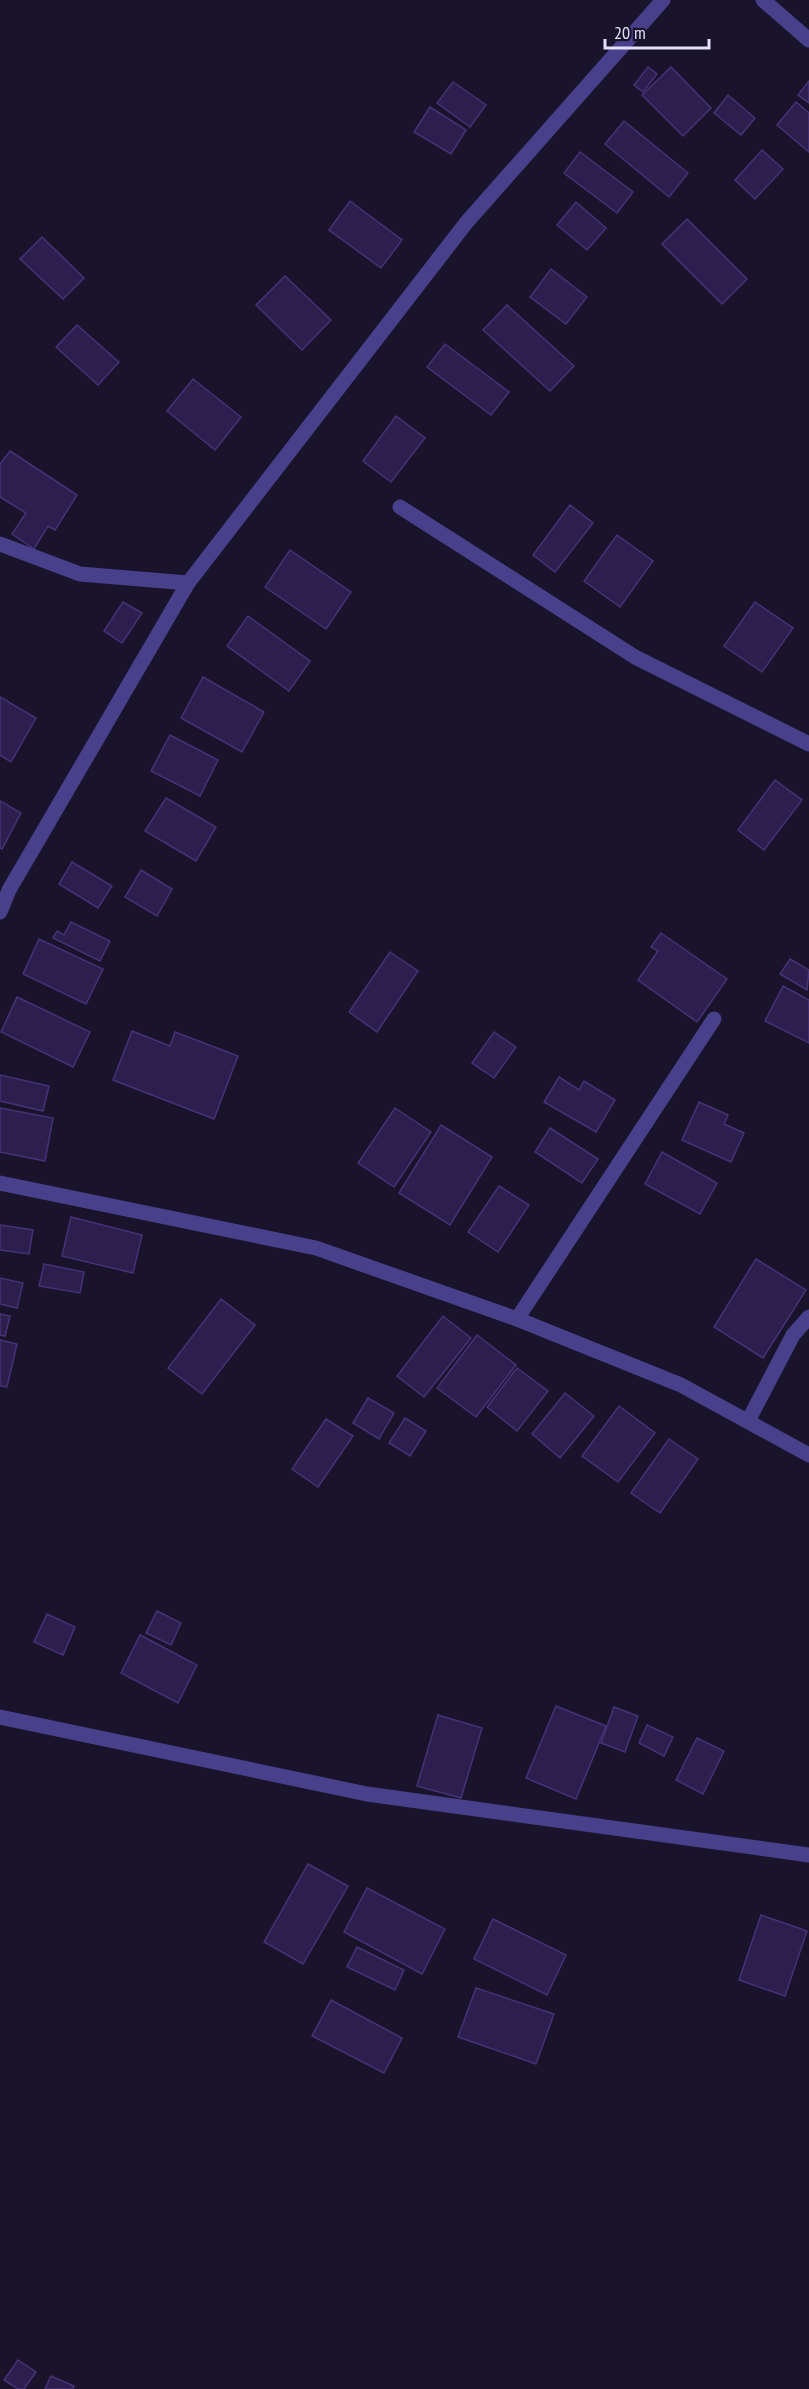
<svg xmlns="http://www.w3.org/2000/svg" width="809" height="2389" viewBox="0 0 809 2389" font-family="'PT Sans Narrow',sans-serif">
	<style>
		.building { fill: #2c1f4d; stroke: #463278; stroke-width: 1.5 }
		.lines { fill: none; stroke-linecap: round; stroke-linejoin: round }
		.minor { stroke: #48408a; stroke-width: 15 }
		.tertiary { stroke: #48408a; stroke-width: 15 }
	</style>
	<rect width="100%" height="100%" fill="#19132c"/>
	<g class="building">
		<path d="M648 67 657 74 643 92 634 85Z"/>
		<path d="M671 67 711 108 683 136 642 95Z"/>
		<path d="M809 81V103L798 95Z"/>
		<path d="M453 82 486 105 470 127 437 103Z"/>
		<path d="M728 95 755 118 741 135 714 113Z"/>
		<path d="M796 102 809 113V152L777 125Z"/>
		<path d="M430 107 466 130 451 154 414 132Z"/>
		<path d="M624 121 688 173 669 197 605 144Z"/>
		<path d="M762 150 783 169 755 199 735 180Z"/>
		<path d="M580 152 633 192 617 213 564 173Z"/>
		<path d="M350 201 402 240 381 268 329 230Z"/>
		<path d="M576 202 606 228 587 250 557 225Z"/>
		<path d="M687 219 747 279 722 304 662 244Z"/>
		<path d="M42 237 84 278 63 299 20 259Z"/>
		<path d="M551 269 587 297 566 324 530 297Z"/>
		<path d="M285 276 331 320 302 350 256 305Z"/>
		<path d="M507 305 574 366 550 391 483 330Z"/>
		<path d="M77 325 119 362 98 385 56 347Z"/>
		<path d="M445 344 509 392 491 415 427 367Z"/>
		<path d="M193 379 241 417 215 450 167 411Z"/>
		<path d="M396 416 425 438 391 482 363 461Z"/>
		<path d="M10 451 77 495 55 530 48 526 34 549 12 534 26 513 0 497V464Z"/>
		<path d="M570 505 593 523 555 572 533 555Z"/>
		<path d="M617 535 653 561 620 607 584 581Z"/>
		<path d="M290 550 351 592 326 629 265 587Z"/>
		<path d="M123 602 142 613 122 643 104 631Z"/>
		<path d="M755 602 793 628 762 672 724 646Z"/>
		<path d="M248 616 310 661 289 691 227 646Z"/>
		<path d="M203 677 264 712 242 752 181 718Z"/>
		<path d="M0 697 36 718 11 762 0 755Z"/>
		<path d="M170 735 218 760 200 796 151 771Z"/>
		<path d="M775 780 802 800 764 850 738 830Z"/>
		<path d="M166 798 216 827 196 861 145 831Z"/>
		<path d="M0 801 21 813 2 849 0 848Z"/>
		<path d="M72 862 112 886 98 908 59 884Z"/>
		<path d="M141 870 172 889 157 916 125 897Z"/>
		<path d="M71 922 110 941 100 961 53 938 57 931 64 935Z"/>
		<path d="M661 933 727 979 697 1022 638 980 658 951 651 947Z"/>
		<path d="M39 939 103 969 86 1004 23 974Z"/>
		<path d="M390 952 418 971 377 1032 349 1012Z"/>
		<path d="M790 959 809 970 807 990 780 974Z"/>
		<path d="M783 986 809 1000V1043L765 1021Z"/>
		<path d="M17 997 90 1032 73 1067 1 1032Z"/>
		<path d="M132 1031 170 1046 175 1032 238 1056 214 1119 113 1080Z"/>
		<path d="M494 1032 516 1047 494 1078 472 1063Z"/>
		<path d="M0 1075 49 1086 43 1111 0 1101Z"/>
		<path d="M559 1077 579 1090 584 1081 615 1100 596 1132 544 1102Z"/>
		<path d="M699 1102 728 1115 724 1124 744 1133 731 1162 682 1140Z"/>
		<path d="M0 1108 53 1118 45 1161 0 1152Z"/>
		<path d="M395 1108 431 1132 394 1187 358 1163Z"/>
		<path d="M441 1125 492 1157 450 1225 399 1193Z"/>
		<path d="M550 1128 598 1159 582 1183 535 1152Z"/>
		<path d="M662 1152 717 1183 700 1214 645 1184Z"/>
		<path d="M499 1186 529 1205 498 1252 468 1232Z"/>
		<path d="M71 1217 142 1235 133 1273 62 1256Z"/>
		<path d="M0 1225 33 1230 29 1254 0 1250Z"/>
		<path d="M756 1259 806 1290 763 1358 714 1327Z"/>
		<path d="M44 1264 84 1272 80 1293 39 1286Z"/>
		<path d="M0 1278 23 1283 17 1308 0 1304Z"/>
		<path d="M221 1299 255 1325 202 1394 168 1368Z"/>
		<path d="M0 1314 10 1316 5 1336 0 1335Z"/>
		<path d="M443 1316 471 1338 424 1397 397 1376Z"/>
		<path d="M477 1335 516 1365 476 1417 437 1388Z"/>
		<path d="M0 1340 17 1344 7 1387 0 1386Z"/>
		<path d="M517 1368 548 1391 517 1431 487 1407Z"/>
		<path d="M565 1393 594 1416 560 1458 532 1434Z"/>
		<path d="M368 1398 394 1413 379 1439 353 1423Z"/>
		<path d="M619 1406 655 1433 618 1482 582 1456Z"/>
		<path d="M405 1418 426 1431 410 1456 389 1443Z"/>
		<path d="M326 1419 353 1436 318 1487 292 1469Z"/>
		<path d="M669 1439 698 1459 660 1513 631 1493Z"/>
		<path d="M157 1611 181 1623 171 1645 146 1633Z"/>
		<path d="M47 1614 75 1627 63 1655 34 1642Z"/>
		<path d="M140 1635 197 1665 178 1703 121 1673Z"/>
		<path d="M556 1706 606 1726 576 1799 526 1778Z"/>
		<path d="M614 1707 638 1716 625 1752 601 1743Z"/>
		<path d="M438 1715 482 1728 461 1798 417 1786Z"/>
		<path d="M647 1725 673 1737 664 1756 639 1743Z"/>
		<path d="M697 1738 724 1751 703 1794 676 1780Z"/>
		<path d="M308 1864 348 1886 303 1964 264 1942Z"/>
		<path d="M367 1888 445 1929 422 1974 344 1932Z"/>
		<path d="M761 1915 807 1931 785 1996 739 1980Z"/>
		<path d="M493 1919 566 1955 547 1995 474 1959Z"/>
		<path d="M357 1947 404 1970 395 1990 347 1967Z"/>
		<path d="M476 1988 554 2014 536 2064 458 2037Z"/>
		<path d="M331 2000 402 2038 384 2073 312 2036Z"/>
		<path d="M18 2360 36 2372 24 2389H18L4 2380Z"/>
		<path d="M51 2376 74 2386 73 2389H45Z"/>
	</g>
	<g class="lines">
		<g class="minor">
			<path d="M763 0 809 40"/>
			<path d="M400 507 635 657 809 744"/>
			<path d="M0 544 80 574 188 583"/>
			<path d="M0 1183 316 1248 517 1319 681 1385 809 1455"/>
			<path d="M517 1319 714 1019"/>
			<path d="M748 1421 793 1335 809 1317"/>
			<path d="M0 1717 367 1794 809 1855"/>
		</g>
		<path class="tertiary" d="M0 912 9 890 188 583 466 223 663 0"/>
	</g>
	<path d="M605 39v9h104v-9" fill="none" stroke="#e5dffe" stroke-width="3"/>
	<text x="614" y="39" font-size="18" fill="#e5dffe" stroke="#19132c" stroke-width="4.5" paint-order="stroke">20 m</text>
</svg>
